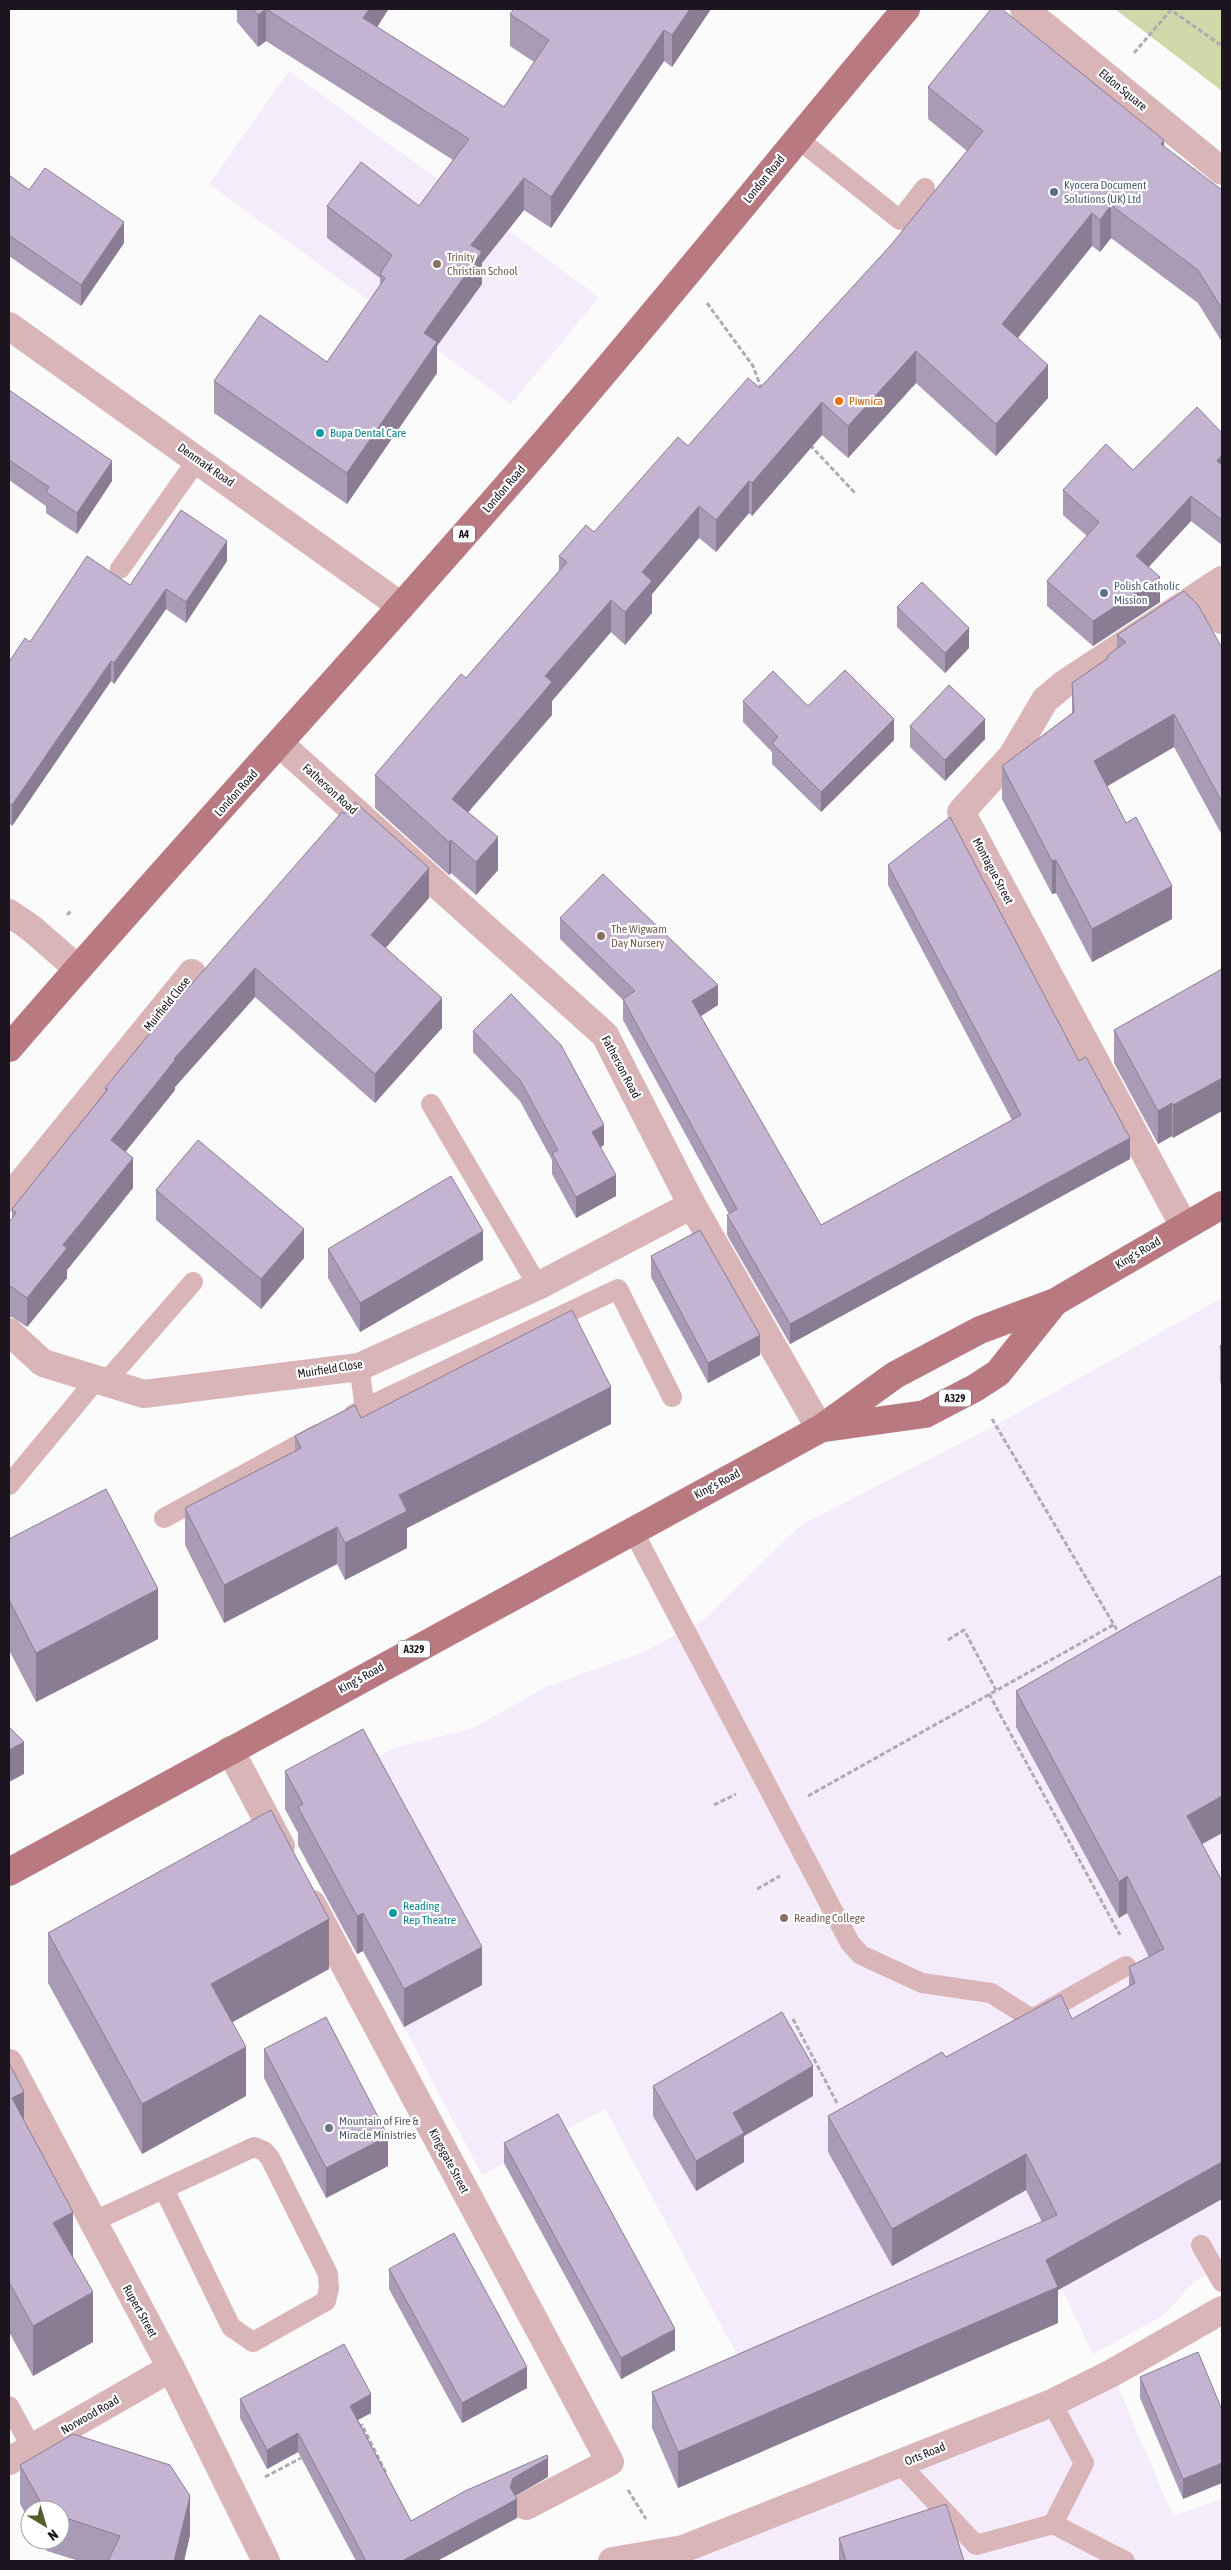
<svg xmlns="http://www.w3.org/2000/svg" width="1231" height="2570" viewBox="0 0 1231 2570" font-family="'Asap Condensed',sans-serif">
	<style>
		.built { fill: #f4ebfb }
		.green { fill: #ced8a9 }
		.lines { fill: none; stroke-linecap: round; stroke-linejoin: round }
		.path { stroke: #aeacb0; stroke-width: 3; stroke-dasharray: 5 2.5; stroke-linecap: butt }
		.service { stroke: #dab5b8; stroke-width: 20 }
		.minor { stroke: #dab5b8; stroke-width: 28 }
		.primary { stroke: #b97980; stroke-width: 28 }
		.wall { fill: #a99ab5 }
		.shaded-wall { fill: #8a7d93 }
		.building { fill: #c5b3d2; stroke: #8a7d93 }
		.service-dot { fill: #5c6f8a; stroke: #fff; stroke-width: 2 }
		.education-dot { fill: #8d6e63; stroke: #fff; stroke-width: 2 }
		.food-dot { fill: #e8710a; stroke: #fff; stroke-width: 2 }
		.culture-dot { fill: #0f9aa8; stroke: #fff; stroke-width: 2 }
		.worship-dot { fill: #6b7280; stroke: #fff; stroke-width: 2 }
		.labels { text-anchor: middle; stroke-width: 4.5; stroke-linejoin: round; paint-order: stroke }
		.shield { fill: #fff; stroke: #605b63; stroke-width: 1 }
		.shield-label { font-size: 11px; font-weight: bold; fill: #1c1520 }
		.street-label { font-size: 12px; fill: #1c1520; stroke: #fff }
		.service-label { font-size: 12px; fill: #4e5e75; stroke: #fff; text-anchor: start }
		.education-label { font-size: 12px; fill: #785e54; stroke: #fff; text-anchor: start }
		.food-label { font-size: 12px; fill: #c56008; stroke: #fff; text-anchor: start }
		.culture-label { font-size: 12px; fill: #0d838f; stroke: #fff; text-anchor: start }
		.worship-label { font-size: 12px; fill: #5b616d; stroke: #fff; text-anchor: start }
	</style>
	<rect width="100%" height="100%" fill="#fbfbfb"/>
	<g class="built">
		<path d="M289 71 599 297 511 404 209 184Z"/>
		<path d="M1222 1298V2266L1194 2282 1164 2315 1093 2354 1034 2231 751 2381 605 2109 482 2175 404 2027 285 1809 394 1748 473 1728 548 1686 644 1652 704 1619 801 1525 996 1425Z"/>
		<path d="M1112 2373 1173 2516 1222 2499V2561H686Z"/>
	</g>
	<path class="green" d="M1115 9H1222V91Z"/>
	<g class="lines">
		<g class="path">
			<path d="M1134 53 1171 10 1222 46"/>
			<path d="M707 303 753 366 762 390"/>
			<path d="M810 445 855 493"/>
			<path d="M67 915 72 910"/>
			<path d="M992 1419 1120 1635"/>
			<path d="M948 1640 964 1630 996 1690"/>
			<path d="M989 1694 1120 1935"/>
			<path d="M808 1796 1115 1624"/>
			<path d="M714 1805 736 1794"/>
			<path d="M757 1889 780 1876"/>
			<path d="M793 2019 837 2103"/>
			<path d="M358 2427 362 2425 387 2475"/>
			<path d="M265 2477 301 2458"/>
			<path d="M628 2490 646 2519"/>
		</g>
		<g class="service">
			<path d="M797 138 900 220 925 188"/>
			<path d="M120 569 197 460"/>
			<path d="M431 1104 538 1286"/>
			<path d="M105 1383 193 1282"/>
			<path d="M365 1408 618 1289 672 1397"/>
			<path d="M354 1414 365 1408 359 1367"/>
			<path d="M9 1485 96 1380"/>
			<path d="M164 1518 318 1434"/>
			<path d="M632 1529 850 1943 861 1955 922 1983 991 1993 1032 2019 1126 1966"/>
			<path d="M92 2222 254 2147 264 2151 270 2158 328 2274 329 2288 326 2301 253 2342 231 2327 164 2189"/>
			<path d="M1201 2245 1222 2282"/>
			<path d="M9 2406 32 2448"/>
			<path d="M900 2464 976 2545 1053 2524 1084 2463 1052 2403"/>
			<path d="M1053 2524 1125 2561"/>
		</g>
		<g class="minor">
			<path d="M1024 9 1222 171"/>
			<path d="M9 326 401 606"/>
			<path d="M1206 591 1222 620"/>
			<path d="M280 744 605 1035 692 1205 820 1429"/>
			<path d="M9 913 31 928 78 969"/>
			<path d="M9 1198 192 973"/>
			<path d="M1184 1226 961 812 1012 756 1045 700 1064 684 1222 580"/>
			<path d="M9 1332 43 1363 144 1394 359 1367 538 1286 692 1205"/>
			<path d="M230 1750 281 1846"/>
			<path d="M312 1904 610 2462 526 2506"/>
			<path d="M9 2063 171 2368 266 2561"/>
			<path d="M9 2461 171 2368"/>
			<path d="M612 2561 683 2549 1052 2403 1112 2373 1222 2310"/>
		</g>
		<g class="primary">
			<path d="M9 1048C183 846 365 651 539 449 664 304 783 155 906 9"/>
			<path d="M825 1428 925 1414 975 1388 998 1373 1054 1303"/>
			<path d="M9 1872 820 1429 895 1375 980 1330 1055 1302 1222 1205"/>
		</g>
	</g>
	<g class="wall">
		<path d="M237 9H388L377 27 504 107 534 62 510 46V14L711 9 672 67 664 61 551 228 524 210 482 263V284L437 346V373L347 504 214 413V381L327 362 380 286V278L327 238V206H419L453 160 266 41 258 47 237 22Z"/>
		<path d="M928 87 1164 147 1222 190V342L1198 303 1111 238 1100 252 1092 246 1018 338 1048 398 996 456 916 383 848 458 822 435 752 516 749 513 716 552 699 538 652 594V613L625 645 611 632 552 701V715L468 812 498 870 476 895 451 873 449 875 375 808V775L466 678 559 571V556L594 532 688 446 760 388 891 245 967 151 928 119Z"/>
		<path d="M9 175 29 190 124 243 81 306 9 256Z"/>
		<path d="M9 390 112 481 77 534 46 513V506L9 480Z"/>
		<path d="M1222 433V545L1191 521 1148 567 1160 602 1093 646 1047 606V581L1087 536 1063 515V490L1133 470Z"/>
		<path d="M227 561 186 623 166 609 114 684 111 681 12 826 9 823V662L130 585Z"/>
		<path d="M897 607 969 648 945 673 897 627Z"/>
		<path d="M1117 635 1222 648V835L1174 747 1107 786 1172 919 1092 962 1056 893 1052 894 1002 799V766L1072 713V683L1107 659V656L1117 648Z"/>
		<path d="M743 701 808 706 894 740 821 812 772 764V752L743 722Z"/>
		<path d="M910 726 985 739 945 781 910 747Z"/>
		<path d="M342 812 429 898 385 948 442 1028 375 1103 255 997 175 1087V1090L125 1152 133 1188 67 1270V1278L27 1327 12 1317H9V1222L12 1218V1209L105 1092V1088Z"/>
		<path d="M888 865 1130 1159 790 1344 727 1235V1215L729 1214 623 1020V1000L560 939V918L718 1005 700 1016 821 1225 1012 1120 888 885Z"/>
		<path d="M1222 969 1173 1138 1172 1136 1158 1144 1114 1063V1030Z"/>
		<path d="M473 1031 604 1145 601 1147 616 1196 576 1218 552 1174V1160L520 1101 473 1052Z"/>
		<path d="M156 1190 304 1258 261 1309 156 1220Z"/>
		<path d="M328 1249 483 1260 360 1332 328 1278Z"/>
		<path d="M651 1256 760 1355 708 1383 651 1277Z"/>
		<path d="M1222 1345V1387L1220 1382V1346Z"/>
		<path d="M361 1418 611 1424 407 1528V1548L345 1580 337 1564 224 1623 185 1545V1508L295 1451V1436Z"/>
		<path d="M9 1539 158 1639 36 1702 9 1650Z"/>
		<path d="M1222 1575V1833L1202 1844 1222 1881V2199L1058 2290V2323L678 2488 652 2428V2392L1042 2222 1026 2190 892 2266 828 2152V2116L946 2057 1072 2019 1129 1987V1967L1149 1957 1127 1913 1119 1918 1016 1727V1691Z"/>
		<path d="M285 1771 482 1985 404 2027 363 1951 357 1954 298 1845V1833L285 1809Z"/>
		<path d="M48 1933 329 1969 232 2022 246 2096 142 2154 48 1983Z"/>
		<path d="M264 2049 388 2166 326 2198 264 2078Z"/>
		<path d="M9 2063 24 2122 73 2258 93 2342 33 2376 9 2332Z"/>
		<path d="M653 2086 813 2096 744 2136V2162L696 2191 653 2116Z"/>
		<path d="M504 2143 675 2350 621 2379 504 2163Z"/>
		<path d="M389 2269 527 2388 462 2423 389 2289Z"/>
		<path d="M1198 2352 1183 2499 1140 2398V2377Z"/>
		<path d="M240 2399 371 2413 358 2420 411 2521 548 2477 515 2496 517 2518 437 2561H356L298 2452 267 2469 240 2418Z"/>
		<path d="M20 2465 190 2535 184 2561H79L47 2551 40 2540H60V2510H30V2522L20 2504Z"/>
		<path d="M839 2538 964 2561H839Z"/>
	</g>
	<g class="shaded-wall">
		<path d="M266 9V41L258 47V15Z"/>
		<path d="M369 9H388V10L363 49V18Z"/>
		<path d="M690 9H711L672 67V35Z"/>
		<path d="M664 30V61L551 228V197Z"/>
		<path d="M1164 140V173L1161 144Z"/>
		<path d="M524 178V210L482 263V284L437 346V373L347 504V473L471 245Z"/>
		<path d="M1111 205V238L1100 252V220Z"/>
		<path d="M1092 213V246L1002 357V324Z"/>
		<path d="M124 222V243L81 306V285Z"/>
		<path d="M916 351V383L848 458V426Z"/>
		<path d="M1048 365V398L996 456V424Z"/>
		<path d="M822 402V435L752 516V483Z"/>
		<path d="M1222 455V480L1217 461Z"/>
		<path d="M112 461V481L77 534V513Z"/>
		<path d="M749 481V513L716 552V520Z"/>
		<path d="M1191 496V521L1136 581V556Z"/>
		<path d="M699 506V538L652 594V613L625 645V612L642 572Z"/>
		<path d="M227 541V561L186 623V602Z"/>
		<path d="M1160 577V602L1093 646V621Z"/>
		<path d="M166 589V609L114 684V663Z"/>
		<path d="M611 600V632L552 701V715L452 831V799L545 676Z"/>
		<path d="M969 628V648L945 673V653Z"/>
		<path d="M111 661V681L12 826V805Z"/>
		<path d="M1174 714V747L1094 794V761Z"/>
		<path d="M894 719V740L821 812V792Z"/>
		<path d="M985 719V739L945 781V760Z"/>
		<path d="M498 837V870L476 895V862Z"/>
		<path d="M451 840V873L449 875V842Z"/>
		<path d="M1056 860V893L1052 894V861Z"/>
		<path d="M429 868V898L371 965V935Z"/>
		<path d="M1172 886V919L1092 962V929Z"/>
		<path d="M255 968V997L175 1087V1090L111 1170V1140L174 1059Z"/>
		<path d="M718 985V1005L692 1022V1001Z"/>
		<path d="M442 998V1028L375 1103V1074Z"/>
		<path d="M1222 1078V1111L1173 1138V1105Z"/>
		<path d="M1172 1103V1136L1158 1144V1111Z"/>
		<path d="M604 1125V1145L592 1152V1132Z"/>
		<path d="M1130 1138V1159L790 1344V1324Z"/>
		<path d="M133 1158V1188L67 1270V1278L27 1327V1298L63 1245Z"/>
		<path d="M616 1175V1196L576 1218V1197Z"/>
		<path d="M304 1229V1258L261 1309V1279Z"/>
		<path d="M483 1231V1260L360 1332V1303Z"/>
		<path d="M760 1335V1355L708 1383V1363Z"/>
		<path d="M611 1387V1424L407 1528V1548L345 1580V1543L399 1495Z"/>
		<path d="M337 1527V1564L224 1623V1585Z"/>
		<path d="M158 1589V1639L36 1702V1653Z"/>
		<path d="M24 1742V1774L9 1782V1750Z"/>
		<path d="M1222 1796V1833L1187 1852V1816Z"/>
		<path d="M1127 1876V1913L1119 1918V1882Z"/>
		<path d="M363 1913V1951L357 1954V1916Z"/>
		<path d="M329 1919V1969L211 2034V1984Z"/>
		<path d="M482 1947V1985L404 2027V1989Z"/>
		<path d="M246 2047V2096L142 2154V2104Z"/>
		<path d="M813 2066V2096L744 2136V2162L696 2191V2161L733 2113Z"/>
		<path d="M24 2092V2142L12 2098Z"/>
		<path d="M388 2136V2166L326 2198V2168Z"/>
		<path d="M1026 2154V2190L892 2266V2229Z"/>
		<path d="M1222 2162V2199L1058 2290V2323L678 2488V2452L1046 2260Z"/>
		<path d="M73 2212V2262L53 2223Z"/>
		<path d="M93 2292V2342L33 2376V2326Z"/>
		<path d="M675 2329V2350L621 2379V2358Z"/>
		<path d="M527 2367V2388L462 2423V2403Z"/>
		<path d="M371 2394V2413L350 2424V2406Z"/>
		<path d="M298 2433V2452L267 2469V2450Z"/>
		<path d="M548 2458V2477L513 2497 517 2499V2518L437 2561H402L510 2487 513 2478Z"/>
		<path d="M1222 2463V2483L1183 2499V2479Z"/>
		<path d="M190 2496V2535L184 2561H174Z"/>
	</g>
	<g class="building">
		<path d="M253 9H369L363 18 504 107 549 40 510 14 514 9H690L672 35 664 30 551 197 524 178 471 245 482 252 424 333 437 342 347 473 214 381 260 315 327 362 385 278 380 274 392 255 327 206 361 162 419 206 469 139 266 9 258 15Z"/>
		<path d="M991 9H1002L1164 140 1161 144 1222 190V309L1198 270 1111 205 1100 220 1092 213 1002 324 1048 365 996 424 916 351 848 426 822 402 752 483 749 481 716 520 699 506 642 572 652 581 625 612 611 600 545 676 552 682 452 799 498 837 476 862 451 840 449 842 375 775 461 674 466 678 567 562 559 556 586 525 594 532 678 437 688 446 748 378 760 388 891 245 954 167 983 131 928 87Z"/>
		<path d="M45 168 124 222 81 285 9 235V175L29 190Z"/>
		<path d="M9 390 112 461 77 513 46 492 49 487 9 460Z"/>
		<path d="M1197 407 1222 433V455L1217 461 1222 465V520L1191 496 1136 556 1160 577 1093 621 1047 581 1099 522 1063 490 1106 444 1133 470Z"/>
		<path d="M181 510 227 541 186 602 166 589 114 663 111 661 12 805 9 803V662L25 638 30 642 87 556 130 585Z"/>
		<path d="M922 582 969 628 945 653 897 607Z"/>
		<path d="M1184 591 1198 605 1222 648V802L1174 714 1094 761 1126 823 1136 817 1172 886 1092 929 1056 860 1052 861 1002 766 1074 712 1072 683 1108 658 1107 656 1126 642 1117 635Z"/>
		<path d="M845 670 894 719 821 792 772 743 778 737 743 701 773 671 808 706Z"/>
		<path d="M949 685 985 719 945 760 910 726Z"/>
		<path d="M355 802 429 868 371 935 442 998 375 1074 255 968 174 1059 175 1060 111 1140 133 1158 63 1245 67 1248 27 1298 12 1287H9V1222L16 1213 12 1209 108 1089 105 1088 168 1011 342 812 345 814Z"/>
		<path d="M950 817 1079 1061 1086 1057 1130 1138 790 1324 727 1215 737 1209 623 999 635 991 560 918 603 874 718 985 692 1001 821 1225 1021 1115 888 865Z"/>
		<path d="M1222 969V1078L1173 1105 1172 1103 1158 1111 1114 1030Z"/>
		<path d="M511 994 561 1045 604 1125 592 1132 616 1175 576 1197 552 1153 558 1150 520 1080 473 1031Z"/>
		<path d="M198 1140 304 1229 261 1279 156 1190Z"/>
		<path d="M451 1176 483 1231 360 1303 328 1249Z"/>
		<path d="M700 1230 760 1335 708 1363 651 1256Z"/>
		<path d="M572 1310 611 1387 399 1495 407 1511 345 1543 337 1527 224 1585 185 1508 301 1448 295 1436 355 1405 361 1418Z"/>
		<path d="M1222 1345V1351L1220 1346Z"/>
		<path d="M106 1489 158 1589 36 1653 9 1600V1539Z"/>
		<path d="M1222 1575V1796L1187 1816 1222 1881V2162L1046 2260 1058 2287 678 2452 652 2392 1057 2215 1026 2154 892 2229 828 2116 942 2052 946 2057 1061 1995 1072 2019 1135 1983 1129 1967 1164 1949 1127 1876 1119 1882 1016 1691 1132 1624Z"/>
		<path d="M9 1727 24 1742 9 1750Z"/>
		<path d="M363 1729 482 1947 404 1989 363 1913 357 1916 298 1807 303 1804 285 1771Z"/>
		<path d="M271 1810 329 1919 211 1984 246 2047 142 2104 48 1933Z"/>
		<path d="M782 2012 813 2066 733 2113 744 2133 696 2161 653 2086Z"/>
		<path d="M326 2017 388 2136 326 2168 264 2049Z"/>
		<path d="M9 2063 24 2092 12 2098 73 2212 53 2223 93 2292 33 2326 9 2282Z"/>
		<path d="M558 2114 675 2329 621 2358 504 2143Z"/>
		<path d="M454 2233 527 2367 462 2403 389 2269Z"/>
		<path d="M344 2344 371 2394 350 2406 411 2521 465 2491 547 2455 548 2458 513 2478 510 2487 517 2499 402 2561H366L298 2433 267 2450 240 2399Z"/>
		<path d="M1198 2352 1222 2410V2463L1183 2479 1140 2377Z"/>
		<path d="M73 2434 170 2465 190 2496 174 2561H108L120 2536 60 2516V2510H45L20 2465Z"/>
		<path d="M946 2504 964 2561H846L839 2538Z"/>
	</g>
	<g class="service-dot">
		<circle cx="1054" cy="192" r="5"/>
		<circle cx="1104" cy="593" r="5"/>
	</g>
	<g class="education-dot">
		<circle cx="437" cy="264" r="5"/>
		<circle cx="601" cy="936" r="5"/>
		<circle cx="784" cy="1918" r="5"/>
	</g>
	<circle class="food-dot" cx="839" cy="401" r="5"/>
	<g class="culture-dot">
		<circle cx="320" cy="433" r="5"/>
		<circle cx="393" cy="1913" r="5"/>
	</g>
	<circle class="worship-dot" cx="329" cy="2128" r="5"/>
	<g class="labels">
		<g class="shield">
			<rect x="453" y="525.5" width="22" height="17" rx="4"/>
			<rect x="939" y="1389.5" width="32" height="17" rx="4"/>
			<rect x="398" y="1640.5" width="32" height="17" rx="4"/>
		</g>
		<g class="shield-label">
			<text x="464" y="538">A4</text>
			<text x="955" y="1402">A329</text>
			<text x="414" y="1653">A329</text>
		</g>
		<g class="street-label">
			<text transform="translate(1123 90) rotate(39)" y="4">Eldon Square</text>
			<text transform="translate(764 179) rotate(-51)" y="4">London Road</text>
			<text transform="translate(206 465) rotate(35)" y="4">Denmark Road</text>
			<text transform="translate(504 489) rotate(-49)" y="4">London Road</text>
			<text transform="translate(330 789) rotate(42)" y="4">Fatherson Road</text>
			<text transform="translate(236 793) rotate(-48)" y="4">London Road</text>
			<text transform="translate(993 871) rotate(62)" y="4">Montague Street</text>
			<text transform="translate(167 1004) rotate(-51)" y="4">Muirfield Close</text>
			<text transform="translate(621 1067) rotate(62)" y="4">Fatherson Road</text>
			<text transform="translate(1138 1253) rotate(-31)" y="4">King's Road</text>
			<text transform="translate(330 1369) rotate(-9)" y="4">Muirfield Close</text>
			<text transform="translate(717 1484) rotate(-28)" y="4">King's Road</text>
			<text transform="translate(361 1678) rotate(-29)" y="4">King's Road</text>
			<text transform="translate(449 2161) rotate(62)" y="4">Kingsgate Street</text>
			<text transform="translate(140 2311) rotate(61)" y="4">Rupert Street</text>
			<text transform="translate(90 2415) rotate(-30)" y="4">Norwood Road</text>
			<text transform="translate(925 2454) rotate(-22)" y="4">Orts Road</text>
		</g>
		<g class="service-label">
			<text x="1064" y="189">Kyocera Document<tspan x="1064" dy="14">Solutions (UK) Ltd</tspan></text>
			<text x="1114" y="590">Polish Catholic<tspan x="1114" dy="14">Mission</tspan></text>
		</g>
		<g class="education-label">
			<text x="447" y="261">Trinity<tspan x="447" dy="14">Christian School</tspan></text>
			<text x="611" y="933">The Wigwam<tspan x="611" dy="14">Day Nursery</tspan></text>
			<text x="794" y="1922">Reading College</text>
		</g>
		<g class="food-label">
			<text x="849" y="405">Piwnica</text>
		</g>
		<g class="culture-label">
			<text x="330" y="437">Bupa Dental Care</text>
			<text x="403" y="1910">Reading<tspan x="403" dy="14">Rep Theatre</tspan></text>
		</g>
		<g class="worship-label">
			<text x="339" y="2125">Mountain of Fire &amp;<tspan x="339" dy="14">Miracle Ministries</tspan></text>
		</g>
	</g>
	<rect width="1231" height="2570" fill="none" stroke="#1c1520" stroke-width="20"/>
	<g transform="translate(45 2525) rotate(142)"><circle r="24" fill="#ffffff" stroke="#a4a1a6"/>
	<path d="M0-4L9 19L0 12L-9 19Z" fill="#565c2b"/>
	<text y="-8" font-size="14" font-weight="bold" text-anchor="middle" fill="#1c1520">N</text>
	</g>
</svg>
